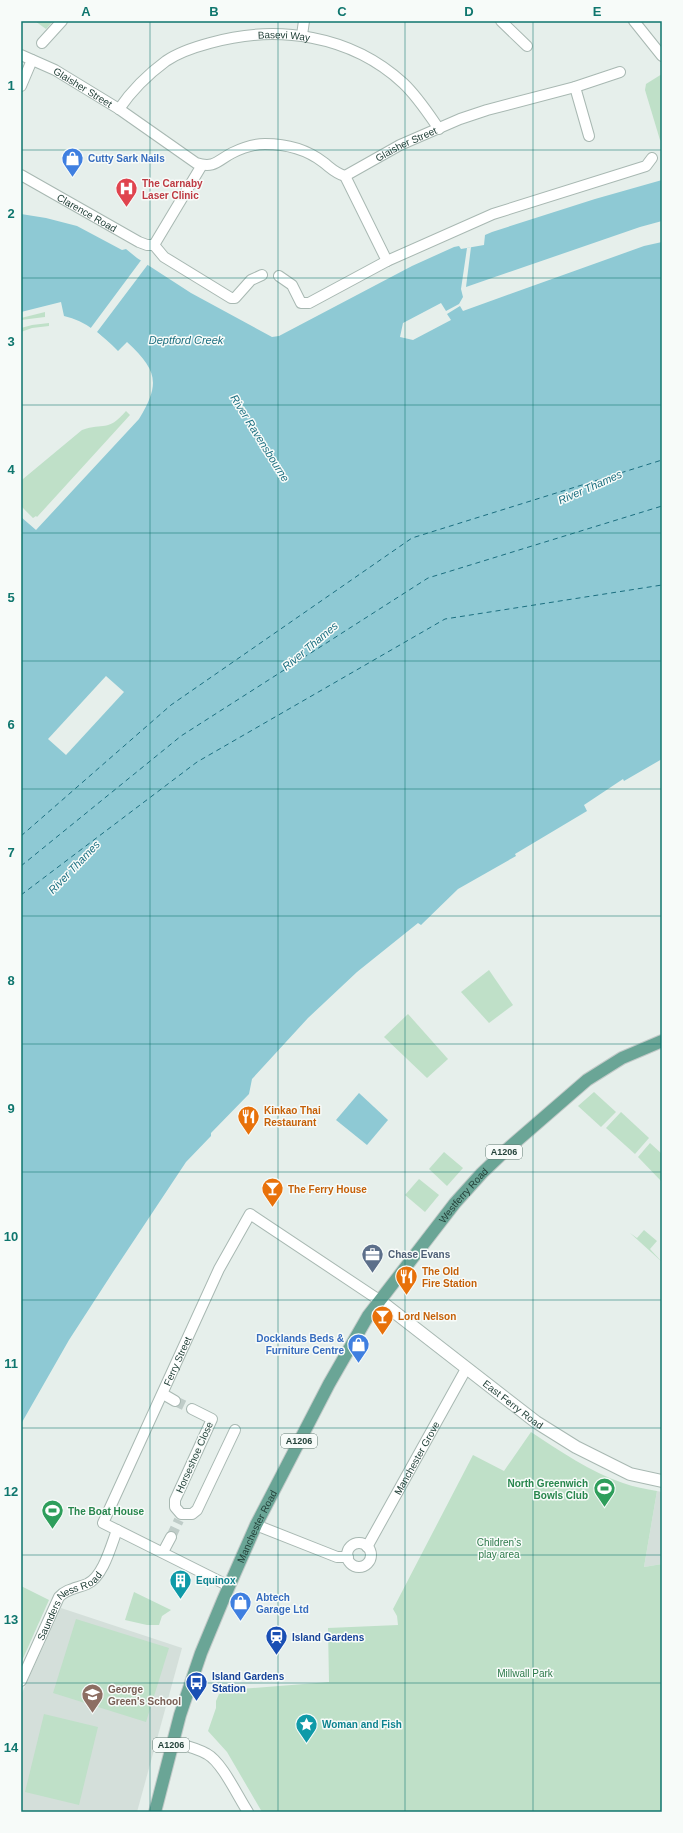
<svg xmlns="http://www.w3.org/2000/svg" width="683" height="1833" viewBox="0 0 683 1833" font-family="Arial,sans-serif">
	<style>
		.built { fill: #d4dfda }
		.green { fill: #bfe0c8 }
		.water { fill: #8ec9d4 }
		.pier { fill: #e6efeb }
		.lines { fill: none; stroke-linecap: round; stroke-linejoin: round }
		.ferry { stroke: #1c6f80; stroke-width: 1; stroke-dasharray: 5 4; stroke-linecap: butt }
		.minor-tunnel { stroke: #bfccc8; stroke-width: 10; stroke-dasharray: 10 5; stroke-linecap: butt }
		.minor-casing { stroke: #a8b8b2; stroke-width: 12 }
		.tertiary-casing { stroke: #a8b8b2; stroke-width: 14 }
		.primary-casing { stroke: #c2cac8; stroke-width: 14 }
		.minor { stroke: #fff; stroke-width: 10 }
		.tertiary { stroke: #fff; stroke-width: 12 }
		.primary { stroke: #6aa596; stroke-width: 12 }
		.grid { fill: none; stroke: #0f766e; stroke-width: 1; stroke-opacity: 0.55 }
		.labels { text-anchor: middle; stroke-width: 3; stroke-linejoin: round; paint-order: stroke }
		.shield { fill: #f7fbf9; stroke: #637a73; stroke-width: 1 }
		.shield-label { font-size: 9px; font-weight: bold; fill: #24423a }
		.street-label { font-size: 10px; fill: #24423a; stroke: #f7fbf9 }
		.shop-label { font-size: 10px; font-weight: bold; fill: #366cbe; stroke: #f7fbf9; text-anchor: start }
		.health-label { font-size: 10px; font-weight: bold; fill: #be3a42; stroke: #f7fbf9; text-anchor: start }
		.food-label { font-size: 10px; font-weight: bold; fill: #c56008; stroke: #f7fbf9; text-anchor: start }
		.service-label { font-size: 10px; font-weight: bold; fill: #4e5e75; stroke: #f7fbf9; text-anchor: start }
		.leisure-label { font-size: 10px; font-weight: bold; fill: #27864d; stroke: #f7fbf9; text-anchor: end }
		.park-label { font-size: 10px; fill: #2d7a4b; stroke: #f7fbf9 }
		.culture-label { font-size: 10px; font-weight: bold; fill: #0d838f; stroke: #f7fbf9; text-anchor: start }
		.transit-label { font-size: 10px; font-weight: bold; fill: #164399; stroke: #f7fbf9; text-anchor: start }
		.education-label { font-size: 10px; font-weight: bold; fill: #785e54; stroke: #f7fbf9; text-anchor: start }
		.water-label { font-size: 11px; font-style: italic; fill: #1c6f80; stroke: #f7fbf9 }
		.neatline { fill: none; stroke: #0f766e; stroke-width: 1.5 }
		.grid-label { font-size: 13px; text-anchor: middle; font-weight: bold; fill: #0f766e }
	</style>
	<rect width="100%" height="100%" fill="#e6efeb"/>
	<g class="built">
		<path d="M657 1491 662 1492V1564L644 1567Z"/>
		<path d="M61 1608 182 1648 137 1812H21V1695Z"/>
	</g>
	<g class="green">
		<path d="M35 21H53L46 29Z"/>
		<path d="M662 74V141L660 140 645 90 646 84Z"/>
		<path d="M45 312V317L21 320V318Z"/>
		<path d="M49 323V326L32 328 21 332V328L32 325Z"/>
		<path d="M126 411 130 415 37 517 36 516 33 518 21 506V481L23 479 82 430C104 422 107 433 126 411Z"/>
		<path d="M489 970 513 1005 489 1023 461 992Z"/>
		<path d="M408 1014 448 1059 427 1078 384 1037Z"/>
		<path d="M594 1092 616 1112 601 1127 578 1106Z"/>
		<path d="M621 1112 649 1138 635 1154 606 1128Z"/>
		<path d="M650 1143 662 1154V1182L638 1157Z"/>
		<path d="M444 1152 463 1168 447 1186 429 1169Z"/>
		<path d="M419 1179 439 1195 425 1212 405 1195Z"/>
		<path d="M644 1230 657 1241 650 1249 662 1262 630 1233 637 1238Z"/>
		<path d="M531 1432C560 1451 590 1472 623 1483 634 1487 646 1489 657 1491L644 1567 662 1564V1812H262L227 1752 208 1731 216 1708V1701L219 1694 228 1690 329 1682 328 1628 398 1625 397 1616 393 1609 473 1455 504 1471Z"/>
		<path d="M21 1586 49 1600 21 1663Z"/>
		<path d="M134 1592 171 1610 162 1616 159 1625H147L125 1620Z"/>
		<path d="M76 1619 169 1648 146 1722 53 1693Z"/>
		<path d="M44 1714 98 1727 79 1805 25 1792Z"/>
	</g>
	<g class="water">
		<path d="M662 180V759L624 781 623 779 584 805 587 811 515 854 516 856 458 889 421 925 418 923 357 972 308 1018 252 1079 249 1094 211 1133V1136L186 1162 113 1272 69 1340 21 1424V517L36 530 139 419C161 383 157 370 127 342L118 351C102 335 86 321 64 316L61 302 21 312V214L46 218 77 226 122 250 126 249 137 258 191 293 272 337 279 336 412 266 454 247 459 246 461 249 484 245 485 235 492 232 595 199Z"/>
		<path d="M359 1093 388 1120 367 1145 336 1120Z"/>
	</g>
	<g class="pier">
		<path d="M662 221V242L644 246 463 311 460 306 447 314 451 320 413 340 400 337 403 323 441 303 446 311 459 304 463 297 461 289 467 248 471 247 466 287 640 227Z"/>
		<path d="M142 259 149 263 97 332 117 352 104 339 90 329Z"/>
		<path d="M106 676 124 692 66 755 48 739Z"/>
	</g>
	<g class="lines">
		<g class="ferry">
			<path d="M21 836 171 705 412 538 662 460"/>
			<path d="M21 866 181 736 428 578 662 506"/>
			<path d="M21 895 197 762 445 619 662 585"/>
		</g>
		<g class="minor-tunnel">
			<path d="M175 1401 192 1409"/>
			<path d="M171 1537 179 1520"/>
		</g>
		<defs>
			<g id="minor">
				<path d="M501 21 527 46"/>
				<path d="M634 21 662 56"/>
				<path d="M302 35 304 21"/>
				<path d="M42 43 62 21"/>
				<path id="s1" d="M21 55 55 70 119 109 196 163C215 169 218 160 232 153 242 148 254 144 265 144 285 144 306 149 323 162 331 168 335 173 345 176L400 145 460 119 487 110 575 87 620 72"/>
				<path d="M21 86 32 60"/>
				<path d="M575 87 589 136"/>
				<path id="s2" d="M119 109C132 90 147 75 166 61 179 52 195 47 210 43 277 24 351 35 403 83 417 96 428 113 439 129"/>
				<path id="s3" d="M21 175 139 242 147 245H154"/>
				<path d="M345 176 387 261"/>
				<path d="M154 245 164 257 231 298H235L251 280 262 275"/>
				<path d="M154 245 202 165"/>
				<path d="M279 276 292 285 301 303H309L387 261 493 214 646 166 652 158"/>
				<path d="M163 1394 175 1401"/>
				<path d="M192 1409 212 1419 175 1500V1507L181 1514H192L197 1510 235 1430"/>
				<path d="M256 1525 337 1557H348"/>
				<circle cx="359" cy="1555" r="12"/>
				<path id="s4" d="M367 1547 466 1369"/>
				<path d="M163 1552 171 1537"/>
				<path id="s5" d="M229 1586 103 1523 219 1269 250 1214 379 1300"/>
				<path id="s6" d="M21 1681 59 1597C66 1589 77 1588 87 1584 103 1577 111 1546 117 1530"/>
				<path d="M172 1742C184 1745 197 1748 207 1754 222 1762 238 1797 248 1812"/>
			</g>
			<g id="tertiary">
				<path id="s7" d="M379 1300 536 1422 576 1447 630 1474 662 1481"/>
			</g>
			<g id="primary">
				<path id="s8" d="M155 1812 180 1715 201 1653 223 1600 256 1525 329 1384 368 1316 455 1203 482 1173 504 1152 587 1080 622 1058 662 1041"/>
			</g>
		</defs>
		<use href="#minor" class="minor-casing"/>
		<use href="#tertiary" class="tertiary-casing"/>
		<use href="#primary" class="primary-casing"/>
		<use href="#minor" class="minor"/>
		<use href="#tertiary" class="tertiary"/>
		<use href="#primary" class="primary"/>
	</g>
	<path class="grid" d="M150 21V1812M278 21V1812M405 21V1812M533 21V1812M21 150H662M21 278H662M21 405H662M21 533H662M21 661H662M21 789H662M21 916H662M21 1044H662M21 1172H662M21 1300H662M21 1428H662M21 1555H662M21 1683H662"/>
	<defs>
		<symbol id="shop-pin" viewBox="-11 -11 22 30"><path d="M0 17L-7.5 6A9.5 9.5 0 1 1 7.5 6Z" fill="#3f7fe0" stroke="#f7fbf9"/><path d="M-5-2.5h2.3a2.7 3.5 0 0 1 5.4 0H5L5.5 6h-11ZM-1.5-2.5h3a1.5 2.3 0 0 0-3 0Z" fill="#fff"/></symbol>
		<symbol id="hospital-pin" viewBox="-11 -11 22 30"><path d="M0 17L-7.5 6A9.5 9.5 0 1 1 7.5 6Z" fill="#e0444e" stroke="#f7fbf9"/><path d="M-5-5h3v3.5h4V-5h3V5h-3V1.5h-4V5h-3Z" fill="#fff"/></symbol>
		<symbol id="restaurant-pin" viewBox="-11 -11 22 30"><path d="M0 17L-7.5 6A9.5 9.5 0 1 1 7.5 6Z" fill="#e8710a" stroke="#f7fbf9"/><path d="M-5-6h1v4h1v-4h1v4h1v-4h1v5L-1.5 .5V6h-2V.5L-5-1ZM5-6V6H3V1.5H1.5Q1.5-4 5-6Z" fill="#fff"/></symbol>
		<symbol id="bar-pin" viewBox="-11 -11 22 30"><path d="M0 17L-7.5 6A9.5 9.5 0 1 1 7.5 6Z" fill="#e8710a" stroke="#f7fbf9"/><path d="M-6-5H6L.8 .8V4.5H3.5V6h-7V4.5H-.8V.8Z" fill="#fff"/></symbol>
		<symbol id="office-pin" viewBox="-11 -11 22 30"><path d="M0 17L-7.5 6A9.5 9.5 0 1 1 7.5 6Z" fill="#5c6f8a" stroke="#f7fbf9"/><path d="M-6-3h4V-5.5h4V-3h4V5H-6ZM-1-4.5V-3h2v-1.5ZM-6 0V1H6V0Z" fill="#fff"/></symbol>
		<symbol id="stadium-pin" viewBox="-11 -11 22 30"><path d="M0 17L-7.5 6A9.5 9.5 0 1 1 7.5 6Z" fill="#2e9e5b" stroke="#f7fbf9"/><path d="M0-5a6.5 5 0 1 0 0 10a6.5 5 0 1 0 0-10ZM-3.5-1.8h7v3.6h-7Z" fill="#fff"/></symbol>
		<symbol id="building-pin" viewBox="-11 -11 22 30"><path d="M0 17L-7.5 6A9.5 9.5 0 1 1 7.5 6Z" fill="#0f9aa8" stroke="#f7fbf9"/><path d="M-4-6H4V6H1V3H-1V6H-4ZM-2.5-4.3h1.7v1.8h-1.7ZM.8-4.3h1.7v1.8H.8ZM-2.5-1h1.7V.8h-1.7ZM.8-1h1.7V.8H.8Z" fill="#fff"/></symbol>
		<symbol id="station-pin" viewBox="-11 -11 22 30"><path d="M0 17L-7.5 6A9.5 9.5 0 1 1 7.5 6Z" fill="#1a4fb4" stroke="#f7fbf9"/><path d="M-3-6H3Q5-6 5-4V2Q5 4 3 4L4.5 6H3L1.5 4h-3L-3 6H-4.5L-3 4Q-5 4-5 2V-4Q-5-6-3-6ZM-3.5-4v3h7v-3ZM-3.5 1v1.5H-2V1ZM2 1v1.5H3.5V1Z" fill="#fff"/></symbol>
		<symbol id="bus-pin" viewBox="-11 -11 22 30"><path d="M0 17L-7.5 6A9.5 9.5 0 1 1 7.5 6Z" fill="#1a4fb4" stroke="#f7fbf9"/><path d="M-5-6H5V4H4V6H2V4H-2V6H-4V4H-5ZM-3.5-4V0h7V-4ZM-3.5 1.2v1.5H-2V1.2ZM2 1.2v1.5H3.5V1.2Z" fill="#fff"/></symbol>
		<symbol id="school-pin" viewBox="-11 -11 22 30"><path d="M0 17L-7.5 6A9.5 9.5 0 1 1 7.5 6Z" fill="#8d6e63" stroke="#f7fbf9"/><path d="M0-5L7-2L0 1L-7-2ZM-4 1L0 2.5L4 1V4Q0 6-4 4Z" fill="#fff"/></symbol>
		<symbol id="sight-pin" viewBox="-11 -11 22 30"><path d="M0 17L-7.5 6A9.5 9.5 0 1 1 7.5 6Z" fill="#0f9aa8" stroke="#f7fbf9"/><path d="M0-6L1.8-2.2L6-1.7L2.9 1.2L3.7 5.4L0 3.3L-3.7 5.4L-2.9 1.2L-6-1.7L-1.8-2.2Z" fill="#fff"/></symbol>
	</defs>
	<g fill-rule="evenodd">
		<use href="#shop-pin" x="60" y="146" width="25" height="34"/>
		<use href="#hospital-pin" x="114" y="176" width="25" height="34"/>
		<use href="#restaurant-pin" x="236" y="1104" width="25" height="34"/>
		<use href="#bar-pin" x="260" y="1176" width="25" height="34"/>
		<use href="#office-pin" x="360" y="1242" width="25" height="34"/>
		<use href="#restaurant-pin" x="394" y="1264" width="25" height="34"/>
		<use href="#bar-pin" x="370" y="1304" width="25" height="34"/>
		<use href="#shop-pin" x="346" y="1332" width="25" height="34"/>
		<use href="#stadium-pin" x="592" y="1476" width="25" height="34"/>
		<use href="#stadium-pin" x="40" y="1498" width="25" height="34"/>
		<use href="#building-pin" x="168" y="1568" width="25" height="34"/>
		<use href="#shop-pin" x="228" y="1590" width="25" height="34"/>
		<use href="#station-pin" x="264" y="1624" width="25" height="34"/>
		<use href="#bus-pin" x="184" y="1670" width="25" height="34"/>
		<use href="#school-pin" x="80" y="1682" width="25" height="34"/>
		<use href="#sight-pin" x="294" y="1712" width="25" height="34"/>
	</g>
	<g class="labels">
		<g class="shield">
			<rect x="486" y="1145" width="36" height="14" rx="3"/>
			<rect x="281" y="1434" width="36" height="14" rx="3"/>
			<rect x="153" y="1738" width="36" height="14" rx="3"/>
		</g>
		<g class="shield-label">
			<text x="504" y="1155">A1206</text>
			<text x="299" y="1444">A1206</text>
			<text x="171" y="1748">A1206</text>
		</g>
		<g class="street-label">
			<text dy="4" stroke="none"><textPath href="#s2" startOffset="190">Basevi Way</textPath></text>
			<text dy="4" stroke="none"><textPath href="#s1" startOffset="70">Glaisher Street</textPath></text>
			<text dy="4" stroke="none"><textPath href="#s1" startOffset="437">Glaisher Street</textPath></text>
			<text dy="4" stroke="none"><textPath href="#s3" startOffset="76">Clarence Road</textPath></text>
			<text dy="4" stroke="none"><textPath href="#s8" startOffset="696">Westferry Road</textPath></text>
			<text dy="4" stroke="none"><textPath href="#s5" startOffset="319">Ferry Street</textPath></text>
			<text dy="4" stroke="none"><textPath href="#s7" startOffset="170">East Ferry Road</textPath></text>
			<text transform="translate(194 1457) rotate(-66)" y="4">Horseshoe Close</text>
			<text dy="4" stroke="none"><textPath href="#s4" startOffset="102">Manchester Grove</textPath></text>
			<text dy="4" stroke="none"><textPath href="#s8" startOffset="304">Manchester Road</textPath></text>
			<text dy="4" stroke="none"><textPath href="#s6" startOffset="93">Saunders Ness Road</textPath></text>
		</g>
		<g class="shop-label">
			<text x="88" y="162">Cutty Sark Nails</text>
			<text x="344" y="1342" text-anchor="end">Docklands Beds &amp;<tspan x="344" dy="12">Furniture Centre</tspan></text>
			<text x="256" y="1601">Abtech<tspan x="256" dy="12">Garage Ltd</tspan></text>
		</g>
		<g class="health-label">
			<text x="142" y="187">The Carnaby<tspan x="142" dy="12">Laser Clinic</tspan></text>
		</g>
		<g class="food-label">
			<text x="264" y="1114">Kinkao Thai<tspan x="264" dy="12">Restaurant</tspan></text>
			<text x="288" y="1193">The Ferry House</text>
			<text x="422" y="1275">The Old<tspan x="422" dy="12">Fire Station</tspan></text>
			<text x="398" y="1320">Lord Nelson</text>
		</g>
		<g class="service-label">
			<text x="388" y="1258">Chase Evans</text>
		</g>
		<g class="leisure-label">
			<text x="588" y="1487">North Greenwich<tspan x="588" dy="12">Bowls Club</tspan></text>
			<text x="68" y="1515" text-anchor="start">The Boat House</text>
		</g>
		<g class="park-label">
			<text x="499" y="1546">Children’s<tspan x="499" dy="12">play area</tspan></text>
			<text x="525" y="1677">Millwall Park</text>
		</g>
		<g class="culture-label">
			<text x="196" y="1584">Equinox</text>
			<text x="322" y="1728">Woman and Fish</text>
		</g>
		<g class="transit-label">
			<text x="292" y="1641">Island Gardens</text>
			<text x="212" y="1680">Island Gardens<tspan x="212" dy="12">Station</tspan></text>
		</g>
		<g class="education-label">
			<text x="108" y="1693">George<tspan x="108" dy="12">Green's School</tspan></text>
		</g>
		<g class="water-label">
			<text x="186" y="344">Deptford Creek</text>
			<text transform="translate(260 438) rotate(58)" y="4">River Ravensbourne</text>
			<text transform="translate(590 487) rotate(-24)" y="4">River Thames</text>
			<text transform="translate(310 646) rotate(-40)" y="4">River Thames</text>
			<text transform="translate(74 867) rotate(-46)" y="4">River Thames</text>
		</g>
	</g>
	<rect width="683" height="1833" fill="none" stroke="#f7fbf9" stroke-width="44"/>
	<rect x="22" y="22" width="639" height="1789" class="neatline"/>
	<g class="grid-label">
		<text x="86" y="16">A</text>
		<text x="214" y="16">B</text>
		<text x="342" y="16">C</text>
		<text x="469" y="16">D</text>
		<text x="597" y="16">E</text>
		<text x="11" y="90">1</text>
		<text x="11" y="218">2</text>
		<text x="11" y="346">3</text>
		<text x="11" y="474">4</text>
		<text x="11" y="602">5</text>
		<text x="11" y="729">6</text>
		<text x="11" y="857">7</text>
		<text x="11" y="985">8</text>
		<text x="11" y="1113">9</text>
		<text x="11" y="1241">10</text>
		<text x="11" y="1368">11</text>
		<text x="11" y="1496">12</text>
		<text x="11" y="1624">13</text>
		<text x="11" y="1752">14</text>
	</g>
</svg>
